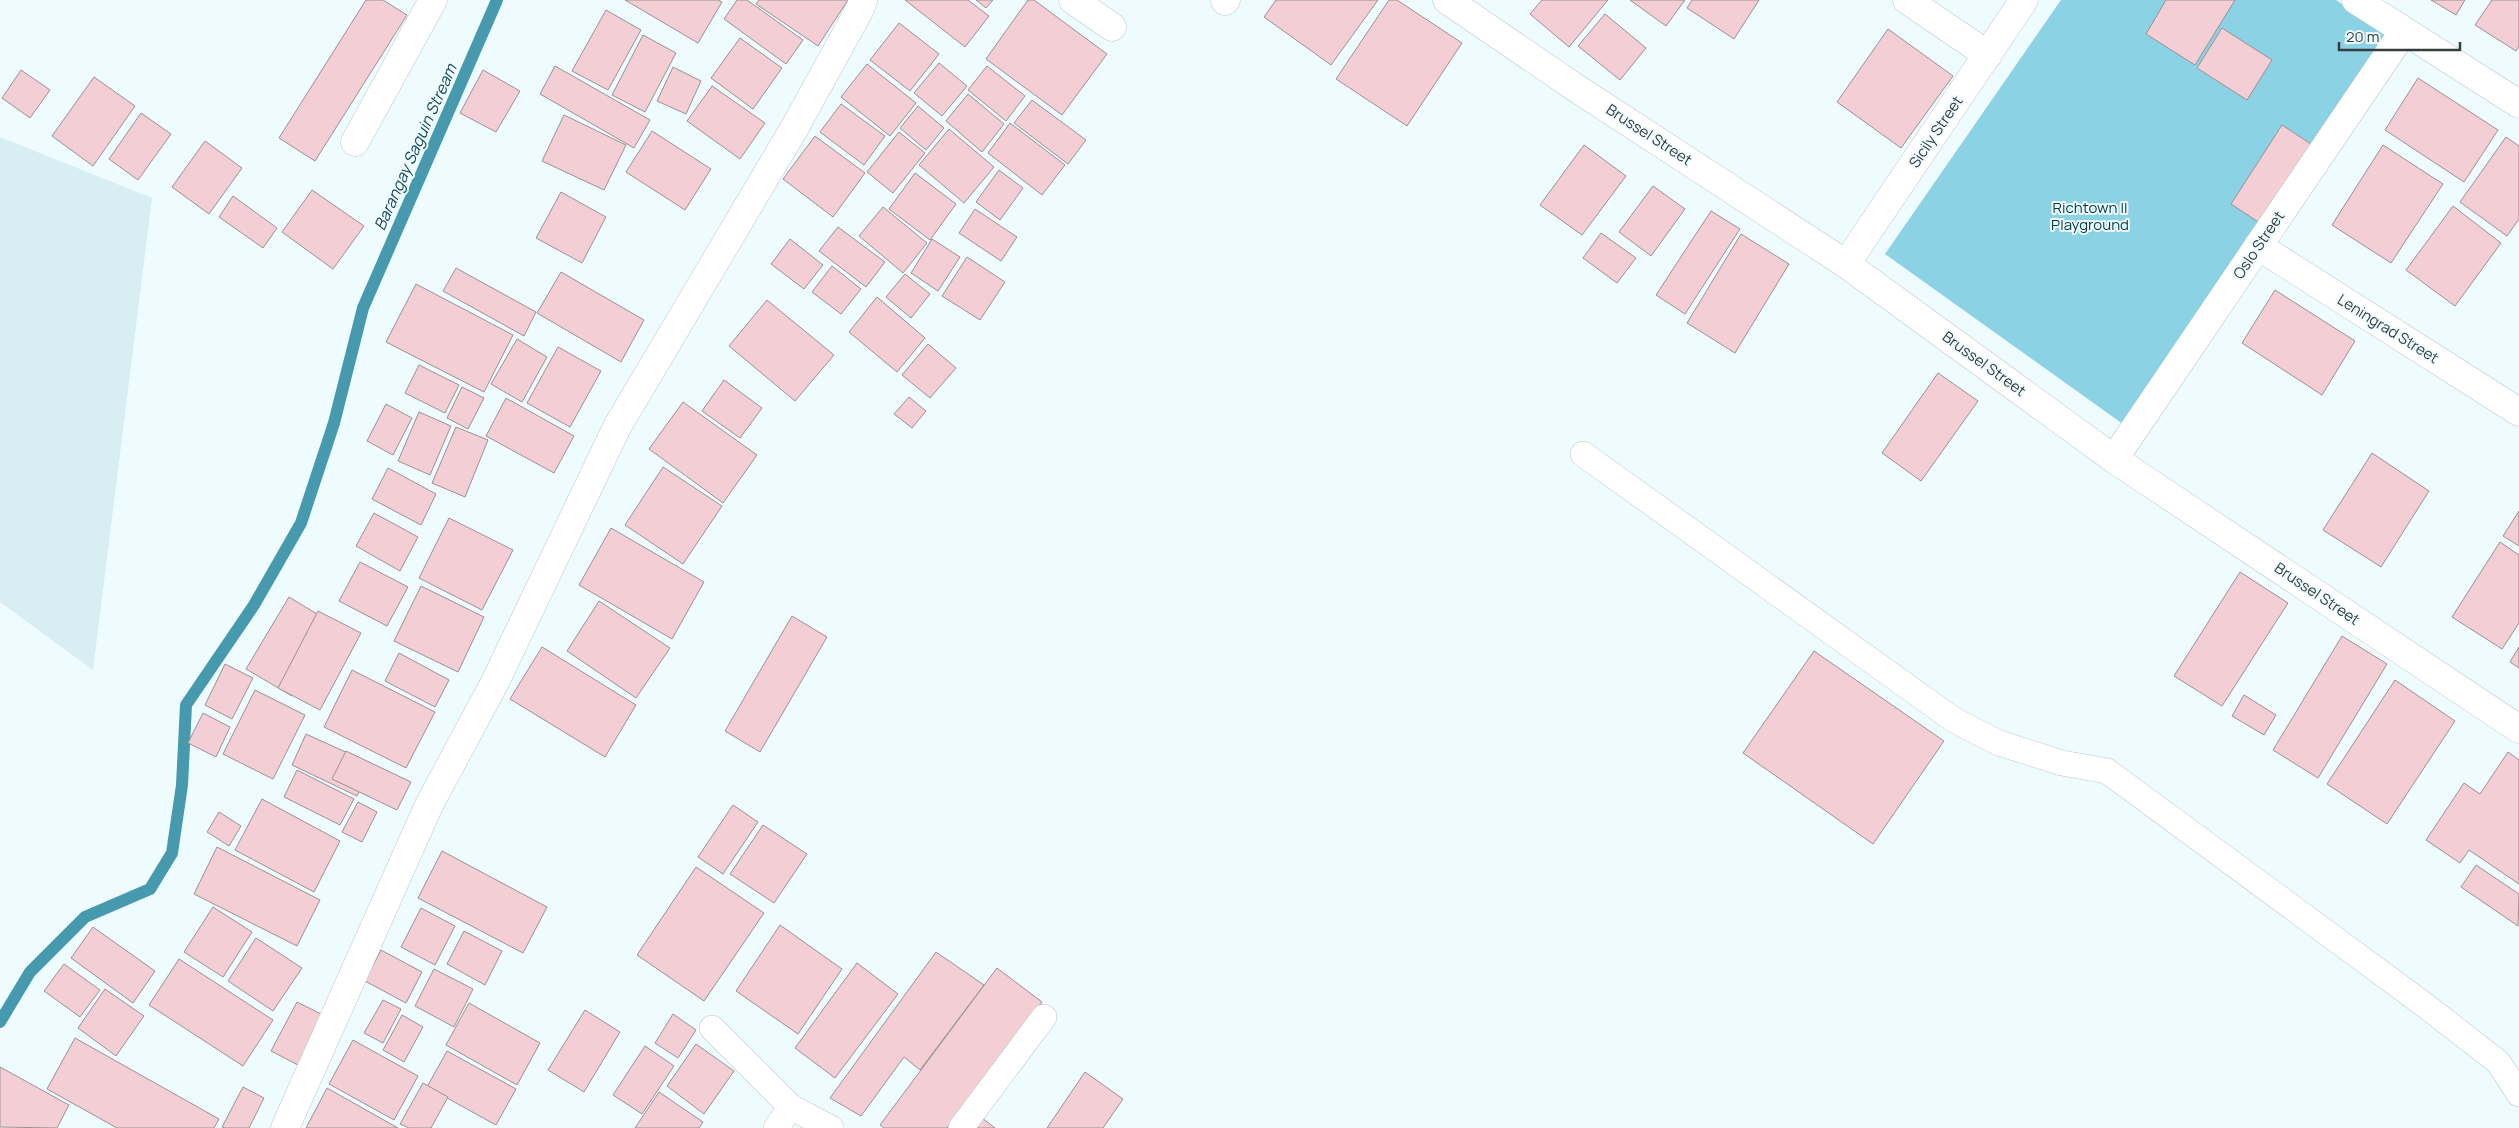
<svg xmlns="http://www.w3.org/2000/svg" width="2519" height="1128" viewBox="0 0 2519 1128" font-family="Manrope,sans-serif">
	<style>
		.built { fill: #d8eef3 }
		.green { fill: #8bd2e4 }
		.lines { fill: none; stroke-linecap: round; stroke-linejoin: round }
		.stream { stroke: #4799ad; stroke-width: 12 }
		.building { fill: #f3ced5; stroke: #9b9092 }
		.lane-casing { stroke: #bcc8cb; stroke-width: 26 }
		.street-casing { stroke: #bcc8cb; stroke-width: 29 }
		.secondary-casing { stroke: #bcc8cb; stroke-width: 29 }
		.lane { stroke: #fff; stroke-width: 25 }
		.street { stroke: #fff; stroke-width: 28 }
		.secondary { stroke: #fff; stroke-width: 28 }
		.labels { text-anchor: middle; stroke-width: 4; stroke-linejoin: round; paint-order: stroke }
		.street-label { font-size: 15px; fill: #373c3e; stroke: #eefbff }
		.park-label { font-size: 15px; fill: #013944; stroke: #eefbff }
		.water-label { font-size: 16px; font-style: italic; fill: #184a55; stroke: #eefbff }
	</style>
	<rect width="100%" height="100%" fill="#eefbff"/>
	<path class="built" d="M0 137 152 198 93 670 0 602Z"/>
	<path class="green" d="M2061 0H2336L2389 35 2127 427 1885 254Z"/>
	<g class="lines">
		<path class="stream" d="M0 1022 30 972 85 917 150 889 172 853 182 785 186 705 254 605 301 523 334 423 363 308 497 0"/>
	</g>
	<g class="building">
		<path d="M366 0H383L407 15 315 161 279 138Z"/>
		<path d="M625 0H718L722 2 698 43Z"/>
		<path d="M737 0H747L803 40 786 64 724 19Z"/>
		<path d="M759 0H848L818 46 756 4Z"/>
		<path d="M905 0H968L989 16 965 47Z"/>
		<path d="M976 0H993L986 8Z"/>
		<path d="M1028 0H1034L1107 54 1062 115 986 59Z"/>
		<path d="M1276 0H1378L1331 65 1264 17Z"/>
		<path d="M1389 0H1397L1462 43 1407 126 1336 79Z"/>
		<path d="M1542 0H1608L1569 47 1530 14Z"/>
		<path d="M1630 0H1685L1666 26Z"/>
		<path d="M1692 0H1759L1734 39 1687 8Z"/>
		<path d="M2166 0H2235L2195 65 2146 34Z"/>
		<path d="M2431 0H2465L2456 15Z"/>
		<path d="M2492 0H2519V46L2516 51 2475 25Z"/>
		<path d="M606 10 641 30 608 90 572 71Z"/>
		<path d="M1605 14 1646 48 1620 80 1578 46Z"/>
		<path d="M899 23 939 54 910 91 870 60Z"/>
		<path d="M2222 28 2272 60 2247 100 2197 68Z"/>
		<path d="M1888 29 1953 76 1901 148 1837 102Z"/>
		<path d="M643 35 676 53 645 112 612 95Z"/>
		<path d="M740 38 782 68 753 109 711 78Z"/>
		<path d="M939 63 967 86 942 116 914 93Z"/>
		<path d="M867 64 916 103 890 136 841 97Z"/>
		<path d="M555 66 650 120 634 148 540 94Z"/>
		<path d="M987 66 1025 96 1006 121 968 90Z"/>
		<path d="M673 67 701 81 686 114 657 101Z"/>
		<path d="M21 70 50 90 30 118 2 98Z"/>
		<path d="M483 70 520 91 496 132 460 113Z"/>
		<path d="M94 77 135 106 93 166 52 136Z"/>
		<path d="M2418 78 2498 130 2464 182 2385 130Z"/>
		<path d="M712 86 765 123 740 159 687 121Z"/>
		<path d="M968 94 1004 124 982 152 946 121Z"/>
		<path d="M1032 100 1086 140 1068 164 1014 123Z"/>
		<path d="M841 104 885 136 864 165 820 132Z"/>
		<path d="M918 106 944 128 926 150 900 128Z"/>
		<path d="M141 113 171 134 138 180 109 159Z"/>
		<path d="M564 115 626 145 604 190 542 161Z"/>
		<path d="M1010 123 1065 165 1042 195 988 153Z"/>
		<path d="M2282 125 2314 146 2263 225 2231 204Z"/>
		<path d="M949 129 994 167 964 203 919 165Z"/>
		<path d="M652 131 711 169 685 210 626 172Z"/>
		<path d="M899 132 925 153 893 193 867 172Z"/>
		<path d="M815 136 865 173 833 217 783 179Z"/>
		<path d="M2506 137 2519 146V219L2507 236 2460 202Z"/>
		<path d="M205 141 242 168 209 214 172 187Z"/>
		<path d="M1584 145 1626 176 1582 235 1540 205Z"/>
		<path d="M2383 145 2443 184 2391 263 2332 225Z"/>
		<path d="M999 170 1023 188 1000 220 976 202Z"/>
		<path d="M915 173 956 204 930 240 889 209Z"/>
		<path d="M1653 186 1685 209 1651 256 1619 232Z"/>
		<path d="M312 190 364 226 333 269 282 232Z"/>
		<path d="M561 192 606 217 582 263 536 238Z"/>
		<path d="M233 196 277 228 263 248 219 217Z"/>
		<path d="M2453 206 2501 243 2455 306 2406 270Z"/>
		<path d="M883 207 927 243 903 273 859 236Z"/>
		<path d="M975 209 1017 237 1001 261 959 233Z"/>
		<path d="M1711 211 1740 229 1685 314 1656 295Z"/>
		<path d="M838 227 885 262 866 287 819 251Z"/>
		<path d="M1601 233 1636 258 1617 283 1583 258Z"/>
		<path d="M1741 234 1789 264 1735 353 1687 323Z"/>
		<path d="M790 239 823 265 804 289 771 264Z"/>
		<path d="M932 239 960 257 938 291 911 273Z"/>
		<path d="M967 257 1005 282 980 320 942 296Z"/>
		<path d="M832 266 861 289 841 314 812 292Z"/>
		<path d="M456 268 536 312 524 336 443 291Z"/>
		<path d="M561 272 644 320 621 362 537 313Z"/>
		<path d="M905 274 930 294 911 318 886 297Z"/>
		<path d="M416 284 513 335 484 392 386 342Z"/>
		<path d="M2275 290 2355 341 2322 395 2242 343Z"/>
		<path d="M877 297 925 338 897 372 849 332Z"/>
		<path d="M767 300 834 355 795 401 729 346Z"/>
		<path d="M517 339 547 357 522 402 491 384Z"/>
		<path d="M928 344 956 368 930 398 902 375Z"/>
		<path d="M558 347 601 371 570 427 527 403Z"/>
		<path d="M419 365 459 385 445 413 405 393Z"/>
		<path d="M1938 373 1978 401 1921 481 1882 453Z"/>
		<path d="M724 380 762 408 740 438 702 411Z"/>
		<path d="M462 387 484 398 468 429 447 418Z"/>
		<path d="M909 397 926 411 912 428 894 414Z"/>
		<path d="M506 398 574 436 554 473 486 436Z"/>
		<path d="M683 402 757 455 723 503 649 449Z"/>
		<path d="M386 404 412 418 393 455 367 441Z"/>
		<path d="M419 412 451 426 430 475 398 461Z"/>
		<path d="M456 427 488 440 465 497 432 483Z"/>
		<path d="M2372 453 2429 491 2381 567 2323 530Z"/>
		<path d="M663 467 722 506 683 564 625 525Z"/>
		<path d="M388 468 436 494 421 525 372 499Z"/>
		<path d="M2519 511V546L2503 536Z"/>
		<path d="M374 513 418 537 400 571 356 546Z"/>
		<path d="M449 518 513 550 482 610 419 578Z"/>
		<path d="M611 528 704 582 672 639 579 585Z"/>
		<path d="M2500 542 2519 555V623L2502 649 2452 617Z"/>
		<path d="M360 562 408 587 387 626 339 601Z"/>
		<path d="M2240 572 2288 603 2222 706 2174 676Z"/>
		<path d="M421 586 484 617 458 672 394 641Z"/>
		<path d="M289 597 335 625 292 696 246 669Z"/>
		<path d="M599 601 670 648 636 698 567 651Z"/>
		<path d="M318 611 361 633 320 710 278 688Z"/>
		<path d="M792 616 827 637 760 752 725 731Z"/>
		<path d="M2342 636 2387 664 2318 778 2273 750Z"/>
		<path d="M542 647 636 705 605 757 510 699Z"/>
		<path d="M2519 647V668L2510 662Z"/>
		<path d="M1814 651 1944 741 1873 844 1743 753Z"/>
		<path d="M399 653 449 680 435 707 385 681Z"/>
		<path d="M225 664 253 678 232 719 205 705Z"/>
		<path d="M352 670 435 712 406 768 324 727Z"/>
		<path d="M2395 680 2455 721 2387 824 2327 784Z"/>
		<path d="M255 690 305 715 273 779 223 754Z"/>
		<path d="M2244 695 2276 715 2264 735 2232 716Z"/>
		<path d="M203 713 230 727 216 757 188 743Z"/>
		<path d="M306 734 372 764 357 796 292 765Z"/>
		<path d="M346 751 411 782 397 810 332 779Z"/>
		<path d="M2508 752 2519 760V884L2469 850 2460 863 2426 840 2464 783 2480 794Z"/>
		<path d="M297 770 354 799 340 825 284 797Z"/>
		<path d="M262 799 340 841 314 892 235 850Z"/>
		<path d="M358 802 377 812 362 842 342 832Z"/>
		<path d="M733 805 758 822 723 874 698 857Z"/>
		<path d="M219 812 241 826 229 846 207 832Z"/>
		<path d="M763 825 807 854 774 903 730 874Z"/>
		<path d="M217 847 320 900 297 946 194 894Z"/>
		<path d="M442 851 547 907 523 953 418 898Z"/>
		<path d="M2476 865 2519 894 2518 926 2461 887Z"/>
		<path d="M696 867 764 913 704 1001 637 955Z"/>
		<path d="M213 907 252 932 223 977 184 952Z"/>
		<path d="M421 908 455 926 435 965 401 947Z"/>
		<path d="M780 925 842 969 798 1034 736 991Z"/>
		<path d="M93 927 155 971 133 1003 71 958Z"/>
		<path d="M464 931 502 951 485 985 447 964Z"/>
		<path d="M256 938 302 968 273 1011 228 981Z"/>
		<path d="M381 950 422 972 406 1003 365 981Z"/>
		<path d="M936 952 984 985 920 1070 904 1057 861 1116 830 1098Z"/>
		<path d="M179 959 273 1020 243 1066 149 1005Z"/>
		<path d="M857 963 898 994 835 1078 795 1048Z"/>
		<path d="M64 964 100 990 80 1017 44 991Z"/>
		<path d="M997 968 1042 1002 947 1128H884L880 1125Z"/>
		<path d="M434 969 473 989 454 1027 415 1006Z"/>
		<path d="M105 989 144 1016 116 1056 78 1028Z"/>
		<path d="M383 1000 401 1009 383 1043 364 1033Z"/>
		<path d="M297 1002 325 1016 300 1066 271 1051Z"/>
		<path d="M469 1003 540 1043 517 1085 446 1045Z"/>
		<path d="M585 1010 620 1032 584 1092 548 1070Z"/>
		<path d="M673 1014 696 1030 678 1058 655 1043Z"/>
		<path d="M402 1015 423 1027 404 1062 383 1050Z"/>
		<path d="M75 1038 219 1119 214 1128H117L47 1089Z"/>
		<path d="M353 1040 418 1076 394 1120 329 1084Z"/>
		<path d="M696 1044 734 1071 704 1114 667 1086Z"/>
		<path d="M645 1046 674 1066 642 1114 613 1095Z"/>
		<path d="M447 1051 516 1089 496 1125 427 1087Z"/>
		<path d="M0 1067 69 1105 57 1128 0 1127Z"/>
		<path d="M1085 1072 1123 1099 1103 1128H1047Z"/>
		<path d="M423 1083 448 1097 431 1128H409L400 1124Z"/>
		<path d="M243 1087 264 1098 249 1128H225L222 1127Z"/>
		<path d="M327 1088 398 1128H306Z"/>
		<path d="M659 1092 703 1122 699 1128H635Z"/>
		<path d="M982 1118 995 1128H975Z"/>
	</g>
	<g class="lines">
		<defs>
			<g id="lane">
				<path d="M1583 454 1954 720 1999 743 2062 763 2107 771 2426 1006 2498 1062 2519 1094"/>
				<path d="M712 1028 791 1107 831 1128"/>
				<path d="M776 1128 791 1107"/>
				<path d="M961 1128 1044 1017"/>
			</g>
			<g id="street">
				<path d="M1073 0 1112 27"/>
				<path d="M1447 0 1576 88 1846 264 2114 459 2519 729"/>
				<path d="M1907 0 1988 55"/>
				<path d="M2356 0 2519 104"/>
				<path d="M1225 1 1226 0"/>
				<path d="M355 142 433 0"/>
				<path d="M2258 246 2519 412"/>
				<path d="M1846 264 2024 0"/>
				<path d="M2114 459 2404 31"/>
			</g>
			<path id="secondary" d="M285 1128 429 805 495 682 617 427 795 127 860 9 863 0"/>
		</defs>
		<use href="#lane" class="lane-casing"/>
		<use href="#street" class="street-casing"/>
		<use href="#secondary" class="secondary-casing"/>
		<use href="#lane" class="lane"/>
		<use href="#street" class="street"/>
		<use href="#secondary" class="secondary"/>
	</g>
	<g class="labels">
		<g class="street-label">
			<text transform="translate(1936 132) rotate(-56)" y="5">Sicily Street</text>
			<text transform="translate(1649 135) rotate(33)" y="5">Brussel Street</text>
			<text transform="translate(2259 245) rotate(-56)" y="5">Oslo Street</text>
			<text transform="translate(2388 329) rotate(32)" y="5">Leningrad Street</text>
			<text transform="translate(1984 364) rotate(36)" y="5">Brussel Street</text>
			<text transform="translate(2317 594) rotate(34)" y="5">Brussel Street</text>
		</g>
		<g class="park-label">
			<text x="2090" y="213">Richtown II<tspan x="2090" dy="17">Playground</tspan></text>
		</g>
		<g class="water-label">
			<text transform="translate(415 147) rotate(-66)" y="6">Barangay Saguin Stream</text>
		</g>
	</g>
	<path d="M2339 42v8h121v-8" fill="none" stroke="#373c3e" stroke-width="2.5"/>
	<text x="2346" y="42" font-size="15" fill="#373c3e" stroke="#eefbff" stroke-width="4" paint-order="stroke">20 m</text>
</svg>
